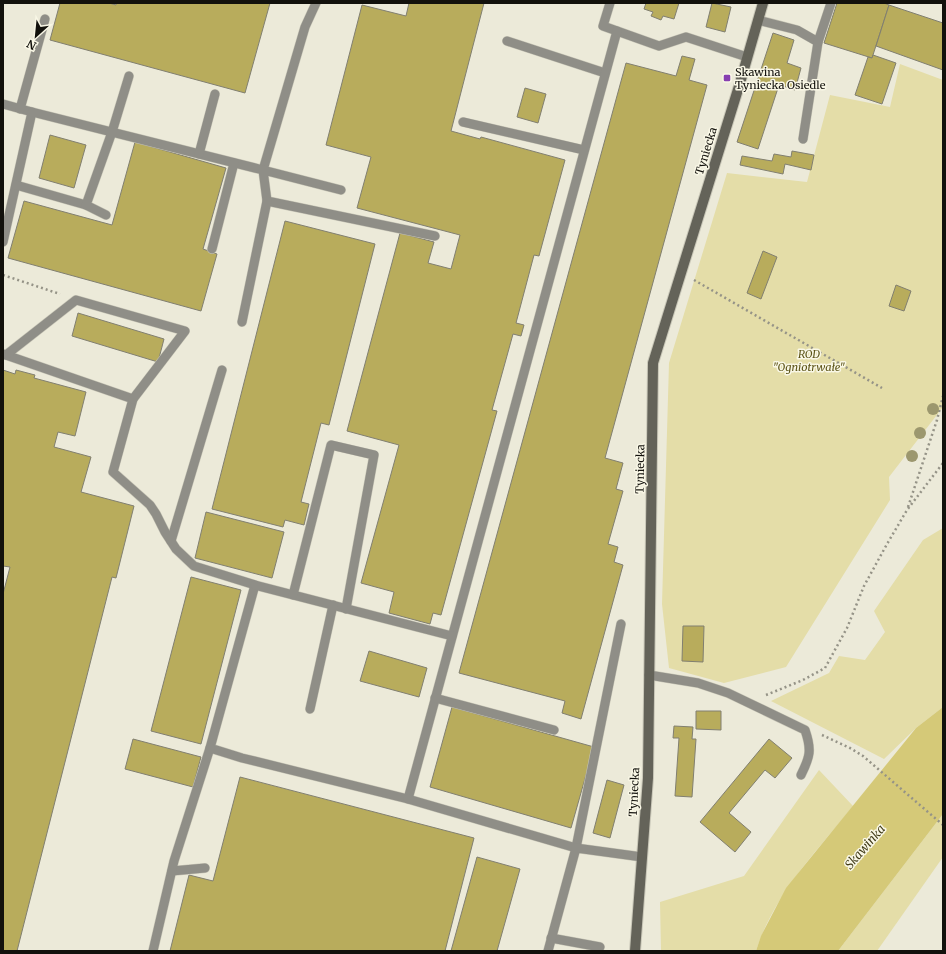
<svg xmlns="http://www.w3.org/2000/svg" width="946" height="954" viewBox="0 0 946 954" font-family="Merriweather,serif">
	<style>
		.green { fill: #e4dda8 }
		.water { fill: #d5c978 }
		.building { fill: #b8ac5c; stroke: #817f70 }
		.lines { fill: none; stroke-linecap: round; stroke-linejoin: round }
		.lane-casing { stroke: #c9c7b8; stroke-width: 10 }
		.secondary-casing { stroke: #c9c7b8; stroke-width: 12 }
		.path { stroke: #959387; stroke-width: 2.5; stroke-dasharray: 2 3; stroke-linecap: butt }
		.lane { stroke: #8f8e87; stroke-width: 9 }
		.secondary { stroke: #646359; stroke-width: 10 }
		.tree { fill: #9c976e }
		.poi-dot { fill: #873fb1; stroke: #f9f7e6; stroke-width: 1.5 }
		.labels { text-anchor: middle; stroke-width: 3; stroke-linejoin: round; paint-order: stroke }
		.poi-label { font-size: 11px; fill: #12110c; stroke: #f9f7e6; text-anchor: start }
		.street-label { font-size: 11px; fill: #12110c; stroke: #f9f7e6 }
		.park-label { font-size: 11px; font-style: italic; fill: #5b5316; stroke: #f9f7e6 }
		.water-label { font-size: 12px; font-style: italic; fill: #3f3a16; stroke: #f9f7e6 }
	</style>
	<rect width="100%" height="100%" fill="#ecead9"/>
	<g class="green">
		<path d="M900 64 943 80V407L889 477 890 500 786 667 724 683 669 668 662 604 669 363 727 173 807 182 830 95 890 107Z"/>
		<path d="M943 528V707L916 728 884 759 771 701 829 673 839 656 865 660 885 632 874 611 923 540Z"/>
		<path d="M819 770 853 806C817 851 774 894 756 951H661L660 902 744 876Z"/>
		<path d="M943 814V857L877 951H838Z"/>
	</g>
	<path class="water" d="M943 707V814L838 951H756L761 936 786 888 916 728Z"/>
	<g class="building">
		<path d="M60 3H109L116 5V3H270L245 93 50 40Z"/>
		<path d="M409 3H484L451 131 480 139 481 137 565 160 539 256 534 255 516 323 524 325 521 336 513 334 492 410 497 411 441 615 433 613 430 624 389 613 394 592 361 583 399 445 347 431 400 233 434 242 428 263 451 269 460 235 357 208 371 157 326 145 362 5 406 16Z"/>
		<path d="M646 3H679L674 19 663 16 661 20 651 16 653 12 644 9Z"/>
		<path d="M712 3 731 7 725 32 706 27Z"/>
		<path d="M837 3H884L889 5 872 58 824 43Z"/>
		<path d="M889 5 943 23V70L876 46Z"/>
		<path d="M773 33 794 40 787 63 801 68 795 90 779 85 758 149 737 142Z"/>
		<path d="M873 55 896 63 882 104 855 95 868 57 872 58Z"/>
		<path d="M682 56 695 59 689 80 707 85 605 458 623 463 616 489 623 491 608 544 618 547 614 562 623 565 581 719 562 713 565 701 459 673 626 63 676 76Z"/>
		<path d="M525 88 546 94 538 123 517 117Z"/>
		<path d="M50 135 86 145 74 188 39 178Z"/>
		<path d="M135 142 226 168 203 249 217 254 201 311 8 258 24 201 112 225Z"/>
		<path d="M792 151 814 155 811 170 785 164 783 174 740 165 742 156 772 161 774 154 791 157Z"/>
		<path d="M285 221 375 244 329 425 321 423 301 502 309 504 304 525 285 520 283 527 212 509Z"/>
		<path d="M763 251 777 257 761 299 747 293Z"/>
		<path d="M896 285 911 291 904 311 889 306Z"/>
		<path d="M78 313 164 339 158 362 72 336Z"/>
		<path d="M3 370 15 374 16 370 35 375 34 378 86 392 75 436 58 432 54 447 91 457 81 492 134 506 116 578 112 577 17 951H3V594L10 567 3 566Z"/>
		<path d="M206 512 284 532 272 578 195 558Z"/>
		<path d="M191 577 241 590 201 744 151 731Z"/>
		<path d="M683 626H704L703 662 682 661Z"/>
		<path d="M369 651 427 668 419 697 360 681Z"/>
		<path d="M452 707 594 747 571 828 430 787Z"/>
		<path d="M696 711H721V730L696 729Z"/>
		<path d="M674 726 693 727 692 739H696L692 797 675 796 679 738H673Z"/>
		<path d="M133 739 201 757 193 787 125 769Z"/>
		<path d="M769 739 792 758 775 778 765 770 729 813 751 832 735 852 700 822Z"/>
		<path d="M240 777 474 838 445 951H170L189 875 213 881Z"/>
		<path d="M607 780 624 785 610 838 593 833Z"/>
		<path d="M477 857 520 869 497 951H451Z"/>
	</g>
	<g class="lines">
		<defs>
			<g id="lane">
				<path d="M610 3 603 26 659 46 686 37 747 57"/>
				<path d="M758 20 797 30 818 42 803 139"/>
				<path d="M507 41 605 73"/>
				<path d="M818 42 831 3"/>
				<path d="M3 104 32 112 3 242"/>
				<path d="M20 109 45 19"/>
				<path d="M32 112 263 170 305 27 316 3"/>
				<path d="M463 122 584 150"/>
				<path d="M199 154 215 94"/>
				<path d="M16 185 86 205"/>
				<path d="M341 190 263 170 267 201 435 236"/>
				<path d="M106 215 86 205 112 132 129 76"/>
				<path d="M212 249 234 163"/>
				<path d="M242 322 267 201"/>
				<path d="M3 354 133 399 113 472 150 505 156 514 165 532 176 549 194 566 255 585 210 748 242 758 408 799 617 31"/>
				<path d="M6 355 76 300 185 331 133 399"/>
				<path d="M171 541 222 370"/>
				<path d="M255 585 452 636"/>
				<path d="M293 595 331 445 374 455 346 609"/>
				<path d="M649 675 698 683 728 693 805 730C812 750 810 757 801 775"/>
				<path d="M435 698 554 730"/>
				<path d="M310 709 333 605"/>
				<path d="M408 799 576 848 621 624"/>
				<path d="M172 871 205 868"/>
				<path d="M551 938 600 947"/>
				<path d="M153 951 174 861 210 748"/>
				<path d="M548 951 576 848 642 857"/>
			</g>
			<path id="secondary" d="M635 951 648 778 653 363 740 83 763 3"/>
		</defs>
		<use href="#lane" class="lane-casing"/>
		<use href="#secondary" class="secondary-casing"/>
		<g class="path">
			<path d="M3 275 60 294"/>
			<path d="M694 280 882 388"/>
			<path d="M908 507 937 420 943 396"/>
			<path d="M766 695 803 680 825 668 847 628 864 586 887 544 907 510 943 463"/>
			<path d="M822 735 850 748 863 756 943 825"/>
		</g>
		<use href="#lane" class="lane"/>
		<use href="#secondary" class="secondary"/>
	</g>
	<g class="tree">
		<circle cx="933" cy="409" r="6"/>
		<circle cx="920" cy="433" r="6"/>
		<circle cx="912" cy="456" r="6"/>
	</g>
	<rect class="poi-dot" x="723" y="74" width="8" height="8" rx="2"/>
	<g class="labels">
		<g class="poi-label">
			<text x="735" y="76">Skawina<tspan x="735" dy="13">Tyniecka Osiedle</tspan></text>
		</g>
		<g class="street-label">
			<text transform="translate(706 151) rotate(-73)" y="4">Tyniecka</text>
			<text transform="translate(640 469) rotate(-89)" y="4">Tyniecka</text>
			<text transform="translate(634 792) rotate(-87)" y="4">Tyniecka</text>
		</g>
		<g class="park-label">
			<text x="809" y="358">ROD<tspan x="809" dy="13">"Ogniotrwałe"</tspan></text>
		</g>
		<g class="water-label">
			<text transform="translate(865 847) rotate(-49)" y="4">Skawinka</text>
		</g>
	</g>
	<rect width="946" height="954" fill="none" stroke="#12110c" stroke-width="8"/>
	<g transform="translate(36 36) rotate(207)" stroke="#f9f7e6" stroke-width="3" paint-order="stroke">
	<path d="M0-3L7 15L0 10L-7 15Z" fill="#12110c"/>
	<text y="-6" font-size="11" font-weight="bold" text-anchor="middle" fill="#12110c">N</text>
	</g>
</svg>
